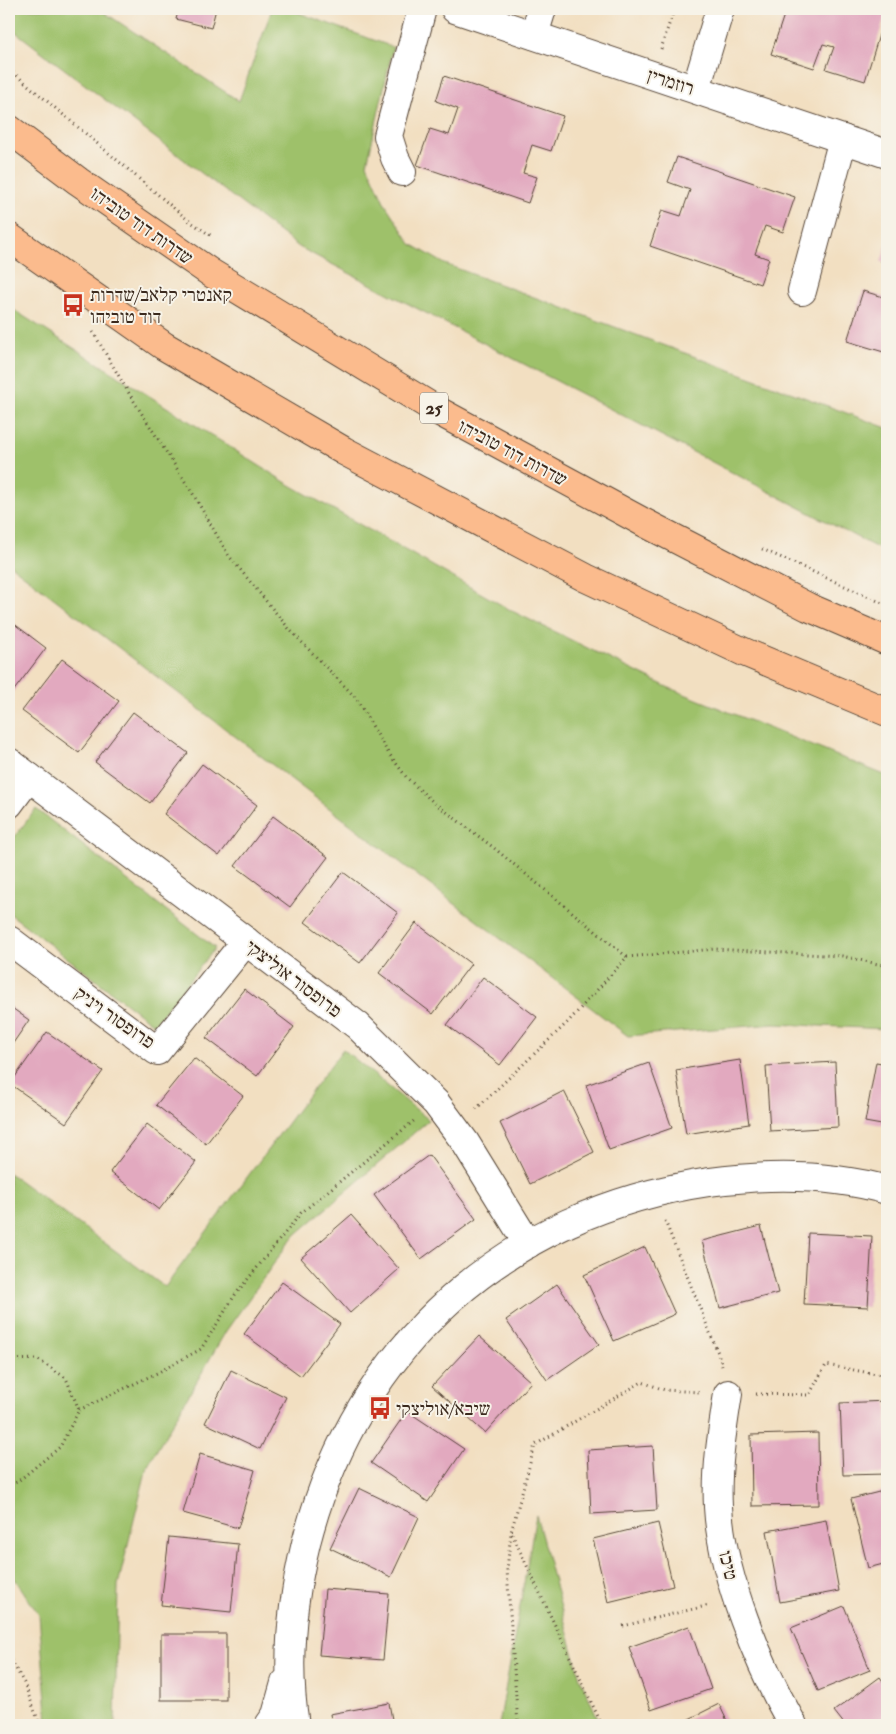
<svg xmlns="http://www.w3.org/2000/svg" width="896" height="1734" viewBox="0 0 896 1734" font-family="'IM FELL Double Pica','Frank Ruhl Libre',serif">
	<style>
		.green { fill: #9ec16b; stroke: #6c7644 }
		.building { fill: #e2a9bf }
		.lines { fill: none; stroke-linecap: round; stroke-linejoin: round }
		.minor-casing { stroke: #564536; stroke-width: 30 }
		.highway-casing { stroke: #564536; stroke-width: 30 }
		.path { stroke: #564536; stroke-width: 3; stroke-dasharray: 1 4; stroke-linecap: butt }
		.minor { stroke: #fff; stroke-width: 28 }
		.highway { stroke: #fbbb8d; stroke-width: 28 }
		.labels { text-anchor: middle; stroke-width: 4; stroke-linejoin: round; paint-order: stroke }
		.shield { fill: #f7f3e8; stroke: #73665b; stroke-width: 1 }
		.shield-label { font-size: 18px; font-weight: bold; fill: #3b2a1e }
		.street-label { font-size: 19px; fill: #3b2a1e; stroke: #f7f3e8 }
		.poi-label { font-size: 19px; fill: #3b2a1e; stroke: #f7f3e8; text-anchor: start }
	</style>
	<rect width="100%" height="100%" fill="#f7f3e8"/>
	<filter id="ink" filterUnits="userSpaceOnUse"><feTurbulence type="fractalNoise" baseFrequency=".02" numOctaves="2"/><feDisplacementMap in="SourceGraphic" scale="10" xChannelSelector="R" yChannelSelector="G"/><feConvolveMatrix kernelMatrix="1 2 1 2 8 2 1 2 1" color-interpolation-filters="sRGB"/></filter>
	<filter id="wash" filterUnits="userSpaceOnUse"><feTurbulence type="fractalNoise" baseFrequency=".0096" numOctaves="4" result="noise"/><feDisplacementMap in="SourceGraphic" scale="20" xChannelSelector="R" yChannelSelector="G"/><feGaussianBlur stdDeviation="1.12" result="paint"/><feColorMatrix in="noise" values="0 0 0 0 0 0 0 0 0 0 0 0 0 0 0 0 0 1.4 0 .05"/><feComposite in="paint" operator="in"/></filter>
	<g filter="url(#wash)">
		<rect width="100%" height="100%" fill="#f2dfc1"/>
		<g class="green">
			<path d="M9 9H99L239 101 272 9H288L393 47 367 164 385 204 411 244 445 264 887 428V553L299 247 9 27Z"/>
			<path d="M9 307 285 482 514 612 667 687 887 776V1029L774 1024 628 1036 9 564Z"/>
			<path d="M36 809 215 948 154 1025 9 913V844Z"/>
			<path d="M343 1049 429 1120 292 1238 226 1331 147 1467 118 1585 115 1725H48L39 1615 9 1570V1173L165 1287Z"/>
			<path d="M536 1515 580 1678 601 1725H499Z"/>
		</g>
		<g id="blocks">
			<g class="building">
				<path d="M179 9H216L211 28 176 19Z"/>
				<path d="M786 9H887L865 81 826 69 834 47 823 44 814 68 771 54Z"/>
				<path d="M444 76 563 116 551 151 532 145 523 173 537 177 528 203 417 165 430 129 449 135 458 109 436 101Z"/>
				<path d="M677 157 795 197 783 232 765 226 755 254 769 259 760 284 650 246 662 210 681 216 690 190 668 182Z"/>
				<path d="M887 243V263L881 262Z"/>
				<path d="M863 291 887 298V353L847 341Z"/>
				<path d="M9 620 46 648 9 697Z"/>
				<path d="M62 659 119 701 79 753 22 711Z"/>
				<path d="M133 712 188 753 150 803 95 762Z"/>
				<path d="M202 764 257 805 219 856 164 814Z"/>
				<path d="M273 816 328 857 290 907 235 866Z"/>
				<path d="M343 872 398 913 360 963 305 922Z"/>
				<path d="M416 923 471 964 433 1014 379 973Z"/>
				<path d="M483 977 537 1017 500 1065 447 1025Z"/>
				<path d="M244 989 294 1027 257 1076 206 1038Z"/>
				<path d="M9 1006 29 1020 9 1049Z"/>
				<path d="M47 1032 103 1071 66 1123 10 1084Z"/>
				<path d="M194 1058 243 1096 206 1144 156 1105Z"/>
				<path d="M740 1060 749 1124 686 1134 676 1070Z"/>
				<path d="M835 1062 838 1127 770 1131 766 1066Z"/>
				<path d="M876 1062 887 1064V1126L865 1122Z"/>
				<path d="M649 1063 672 1128 609 1150 586 1085Z"/>
				<path d="M564 1091 594 1152 530 1184 500 1123Z"/>
				<path d="M147 1124 196 1162 159 1210 110 1172Z"/>
				<path d="M429 1155 476 1219 421 1259 374 1195Z"/>
				<path d="M351 1215 399 1269 350 1313 301 1258Z"/>
				<path d="M761 1226 778 1293 720 1308 702 1241Z"/>
				<path d="M808 1233 872 1236 868 1307 804 1304Z"/>
				<path d="M645 1247 675 1314 614 1341 584 1275Z"/>
				<path d="M282 1282 340 1324 301 1376 244 1334Z"/>
				<path d="M557 1284 599 1344 547 1380 506 1320Z"/>
				<path d="M479 1336 531 1382 485 1433 432 1386Z"/>
				<path d="M231 1370 286 1397 260 1449 205 1423Z"/>
				<path d="M887 1401V1474L843 1475 840 1403Z"/>
				<path d="M407 1411 464 1449 428 1502 371 1463Z"/>
				<path d="M818 1433 819 1505 752 1506 751 1435Z"/>
				<path d="M653 1446 657 1510 591 1514 588 1450Z"/>
				<path d="M200 1454 255 1470 238 1528 183 1513Z"/>
				<path d="M359 1488 419 1517 391 1577 330 1548Z"/>
				<path d="M887 1490V1563L868 1568 851 1499Z"/>
				<path d="M826 1520 839 1591 780 1602 767 1531Z"/>
				<path d="M658 1523 673 1586 608 1602 593 1539Z"/>
				<path d="M169 1537 238 1544 231 1612 161 1605Z"/>
				<path d="M325 1589 389 1594 383 1660 319 1655Z"/>
				<path d="M844 1606 870 1670 818 1691 791 1628Z"/>
				<path d="M689 1626 711 1689 651 1710 629 1647Z"/>
				<rect x="161" y="1634" width="65" height="66"/>
				<path d="M880 1677 887 1687V1725H845L834 1711Z"/>
				<path d="M389 1703 393 1725H332L330 1714Z"/>
				<path d="M719 1704 729 1725H677Z"/>
			</g>
		</g>
	</g>
	<g filter="url(#ink)">
		<use href="#blocks" fill-opacity="0" stroke="#564536" stroke-width="1"/>
		<g class="lines">
			<defs>
				<g id="minor">
					<path d="M455 9 887 154"/>
					<path d="M534 35 542 9"/>
					<path d="M696 89 720 9"/>
					<path d="M402 172 395 158 388 136 422 9"/>
					<path d="M802 291 843 139"/>
					<path d="M9 762 358 1026 436 1103 465 1142 528 1244"/>
					<path d="M9 804 29 777"/>
					<path d="M9 940 157 1051 246 941"/>
					<path d="M728 1394C722 1432 716 1469 718 1507 722 1577 759 1665 793 1725"/>
					<path d="M269 1725 276 1715 285 1683"/>
					<path d="M295 1725C285 1663 291 1604 306 1543 357 1344 507 1212 709 1182 768 1174 830 1174 887 1190"/>
				</g>
				<g id="highway">
					<path d="M9 129 78 181 211 273 440 412 643 522 808 607 887 641"/>
					<path d="M9 237 164 346 344 451 586 578 744 652 887 712"/>
				</g>
			</defs>
			<use href="#minor" class="minor-casing"/>
			<use href="#highway" class="highway-casing"/>
			<g class="path">
				<path d="M661 49 674 9"/>
				<path d="M9 69 188 220 213 237"/>
				<path d="M93 332 130 395 193 494 229 556 290 630 356 698 387 751 407 778 432 801 494 848 627 957 568 1022 476 1109"/>
				<path d="M762 549 887 605"/>
				<path d="M627 957 715 949 842 956 887 966"/>
				<path d="M665 1221 718 1353 722 1366"/>
				<path d="M9 1360 37 1359 66 1378 79 1410 60 1447 17 1482 9 1485"/>
				<path d="M756 1394 809 1395 826 1365 887 1376"/>
				<path d="M79 1410 157 1373 201 1349 235 1295 301 1213 415 1120"/>
				<path d="M512 1534 602 1725"/>
				<path d="M623 1626 710 1605"/>
				<path d="M9 1656 24 1683 40 1725"/>
				<path d="M518 1725 507 1570 511 1532 535 1445 642 1382 665 1390 700 1392"/>
			</g>
			<use href="#minor" class="minor"/>
			<use href="#highway" class="highway"/>
		</g>
	</g>
	<defs>
		<symbol id="bus-bare" viewBox="-9 -9 18 18"><path d="M-5-6H5V4H4V6H2V4H-2V6H-4V4H-5ZM-3.5-4V0h7V-4ZM-3.5 1.2v1.5H-2V1.2ZM2 1.2v1.5H3.5V1.2Z" fill="#c8321e" stroke="#f7f3e8" stroke-width="2.5" paint-order="stroke"/></symbol>
	</defs>
	<g fill-rule="evenodd">
		<use href="#bus-bare" x="57" y="289" width="32" height="32"/>
		<use href="#bus-bare" x="364" y="1392" width="32" height="32"/>
	</g>
	<g class="labels">
		<rect class="shield" x="420" y="392.5" width="28" height="31" rx="4"/>
		<g class="shield-label">
			<text x="434" y="414">25</text>
		</g>
		<g class="street-label">
			<text transform="translate(671 81) rotate(18)" y="7">רוזמרין</text>
			<text transform="translate(142 225) rotate(35)" y="7">שדרות דוד טוביהו</text>
			<text transform="translate(513 452) rotate(28)" y="7">שדרות דוד טוביהו</text>
			<text transform="translate(294 978) rotate(37)" y="7">פרופסור אוליצקי</text>
			<text transform="translate(115 1017) rotate(35)" y="7">פרופסור ויניק</text>
			<text transform="translate(729 1565) rotate(77)" y="7">טיכו</text>
		</g>
		<g class="poi-label">
			<text x="90" y="301">קאנטרי קלאב/שדרות<tspan x="90" dy="22">דוד טוביהו</tspan></text>
			<text x="396" y="1415">שיבא/אוליצקי</text>
		</g>
	</g>
	<rect width="896" height="1734" fill="none" stroke="#f7f3e8" stroke-width="30"/>
</svg>
